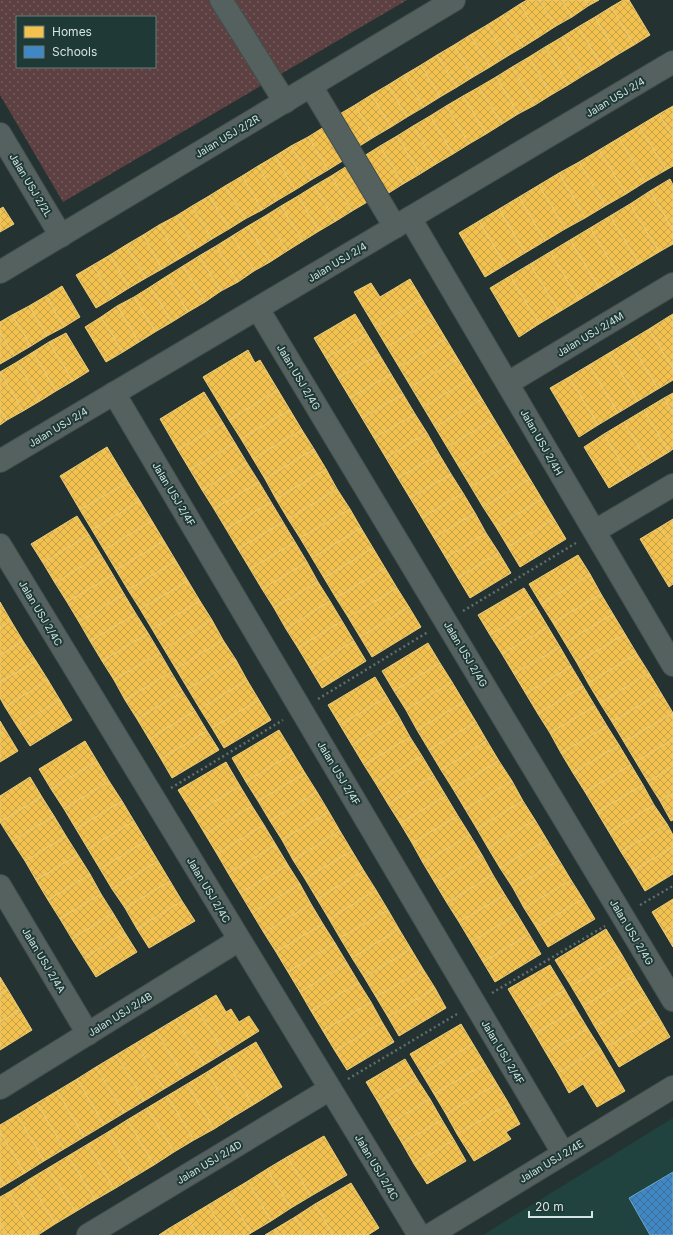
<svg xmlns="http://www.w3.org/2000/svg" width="673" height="1235" viewBox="0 0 673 1235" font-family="Inter,sans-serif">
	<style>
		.built { fill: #20433f }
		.green { fill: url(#green-dots); fill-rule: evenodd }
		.homes { fill: url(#homes-cross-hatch); stroke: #e9cc7a }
		.schools { fill: url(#schools-cross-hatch); stroke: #6ca4ce }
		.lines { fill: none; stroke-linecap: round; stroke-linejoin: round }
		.minor-casing { stroke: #414e4c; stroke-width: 24 }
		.path { stroke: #626d6c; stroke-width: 2.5; stroke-dasharray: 2 3; stroke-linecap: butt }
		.minor { stroke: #55615f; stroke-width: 22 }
		.labels { text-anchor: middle; stroke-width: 4; stroke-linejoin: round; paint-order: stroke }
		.street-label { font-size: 10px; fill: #d5e4e2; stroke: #1e3936 }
	</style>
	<defs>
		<pattern id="green-dots" width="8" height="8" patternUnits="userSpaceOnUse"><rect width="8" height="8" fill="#5d4042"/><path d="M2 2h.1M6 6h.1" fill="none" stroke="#735b5d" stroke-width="1.8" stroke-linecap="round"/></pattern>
		<pattern id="homes-cross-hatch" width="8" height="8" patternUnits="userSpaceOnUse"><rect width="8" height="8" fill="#f2c14e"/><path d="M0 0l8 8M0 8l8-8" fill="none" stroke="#c6a24c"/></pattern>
		<pattern id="schools-cross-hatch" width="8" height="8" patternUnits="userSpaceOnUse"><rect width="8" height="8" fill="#3f88c5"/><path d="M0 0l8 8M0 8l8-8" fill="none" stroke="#3f7098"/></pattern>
	</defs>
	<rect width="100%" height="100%" fill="#243331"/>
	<path class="built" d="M673 1118V1235H483Z"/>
	<path class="green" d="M0 0H407L63 202 0 95ZM17 17H155V67H17Z"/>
	<g class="homes">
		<path d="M527 0H539L556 26 539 37 520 4Z"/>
		<path d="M539 0H562L572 17 556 26Z"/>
		<path d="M562 0H585L588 6 572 17Z"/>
		<path d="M585 0H599L588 6Z"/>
		<path d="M623 0H629L650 35 634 45 611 7Z"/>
		<path d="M520 4 539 37 523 47 503 15Z"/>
		<path d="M611 7 634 45 617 55 595 17Z"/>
		<path d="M503 15 523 47 506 57 487 25Z"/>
		<path d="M595 17 617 55 601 65 578 27Z"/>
		<path d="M487 25 506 57 490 67 470 35Z"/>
		<path d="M578 27 601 65 584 75 562 37Z"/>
		<path d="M470 35 490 67 473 77 454 45Z"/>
		<path d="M562 37 584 75 568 85 545 47Z"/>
		<path d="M454 45 473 77 457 87 437 55Z"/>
		<path d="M545 47 568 85 551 95 529 57Z"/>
		<path d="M437 55 457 87 440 97 421 65Z"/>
		<path d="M529 57 551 95 535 105 512 67Z"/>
		<path d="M421 65 440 97 424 107 404 75Z"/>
		<path d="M512 67 535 105 518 114 496 77Z"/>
		<path d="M404 75 424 107 407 117 388 85Z"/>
		<path d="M496 77 518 114 502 124 479 87Z"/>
		<path d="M388 85 407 117 391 127 371 95Z"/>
		<path d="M479 87 502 124 486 134 463 96Z"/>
		<path d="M371 95 391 127 374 137 355 105Z"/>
		<path d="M463 96 486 134 469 144 446 106Z"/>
		<path d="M355 105 374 137 358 147 338 115Z"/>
		<path d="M446 106 469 144 453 154 430 116Z"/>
		<path d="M673 106V137L659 114Z"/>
		<path d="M659 114 673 137V166L666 170 639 126Z"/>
		<path d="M430 116 453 154 436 164 413 126Z"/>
		<path d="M413 126 436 164 420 174 397 136Z"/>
		<path d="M639 126 666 170 645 182 619 138Z"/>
		<path d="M324 127 344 160 328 170 308 137Z"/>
		<path d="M397 136 420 174 403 184 380 146Z"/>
		<path d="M308 137 328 170 311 180 291 146Z"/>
		<path d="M619 138 645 182 626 194 599 150Z"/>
		<path d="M291 146 311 180 295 190 275 156Z"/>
		<path d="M380 146 403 184 387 194 364 156Z"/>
		<path d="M599 150 626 194 605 206 579 162Z"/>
		<path d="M275 156 295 190 278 200 258 166Z"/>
		<path d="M579 162 605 206 585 218 559 173Z"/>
		<path d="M258 166 278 200 262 210 242 176Z"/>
		<path d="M347 166 369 201 352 211 331 176Z"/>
		<path d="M559 173 585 218 565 229 539 185Z"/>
		<path d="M242 176 262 210 245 219 225 186Z"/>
		<path d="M331 176 352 211 336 221 314 186Z"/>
		<path d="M670 179 673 185V230L650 191Z"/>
		<path d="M539 185 565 229 545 241 519 197Z"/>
		<path d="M225 186 245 219 229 229 209 196Z"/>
		<path d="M314 186 336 221 319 231 298 196Z"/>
		<path d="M650 191 673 230V244L659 252 630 204Z"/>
		<path d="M209 196 229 229 212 239 192 206Z"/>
		<path d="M298 196 319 231 303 241 281 206Z"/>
		<path d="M519 197 545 241 525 253 499 209Z"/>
		<path d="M630 204 659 252 639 264 610 216Z"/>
		<path d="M192 206 212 239 196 249 176 216Z"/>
		<path d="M281 206 303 241 287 251 265 216Z"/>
		<path d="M3 207 14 224 0 232V209Z"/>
		<path d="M499 209 525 253 505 265 479 221Z"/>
		<path d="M176 216 196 249 179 259 159 225Z"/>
		<path d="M265 216 287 251 270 262 248 226Z"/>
		<path d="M610 216 639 264 619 276 590 228Z"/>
		<path d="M479 221 505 265 485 277 459 233Z"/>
		<path d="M159 225 179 259 162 269 143 235Z"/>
		<path d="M248 226 270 262 254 271 232 236Z"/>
		<path d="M590 228 619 276 599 288 570 240Z"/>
		<path d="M143 235 162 269 146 278 126 245Z"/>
		<path d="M232 236 254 271 238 282 216 246Z"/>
		<path d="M570 240 599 288 579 300 550 252Z"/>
		<path d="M126 245 146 278 129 288 110 255Z"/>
		<path d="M216 246 238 282 221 291 199 256Z"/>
		<path d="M550 252 579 300 559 312 530 264Z"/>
		<path d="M110 255 129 288 113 298 93 265Z"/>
		<path d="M199 256 221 291 205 302 183 266Z"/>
		<path d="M530 264 559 312 539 324 510 276Z"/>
		<path d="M93 265 113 298 96 308 76 275Z"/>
		<path d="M183 266 205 302 188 312 167 276Z"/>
		<path d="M167 276 188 312 172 322 150 287Z"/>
		<path d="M510 276 539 324 519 337 490 288Z"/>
		<path d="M410 279 422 299 375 327 354 292 371 283 380 297Z"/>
		<path d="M62 286 80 317 64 327 46 296Z"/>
		<path d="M150 287 172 322 155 332 134 297Z"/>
		<path d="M46 296 64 327 47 336 29 306Z"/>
		<path d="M134 297 155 332 139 342 117 306Z"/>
		<path d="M422 299 434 319 387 347 375 327Z"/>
		<path d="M29 306 47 336 31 346 12 315Z"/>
		<path d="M117 306 139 342 123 352 101 317Z"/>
		<path d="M355 314 367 334 326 358 314 338Z"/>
		<path d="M673 314V324L668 317Z"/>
		<path d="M12 315 31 346 14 356 0 332V322Z"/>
		<path d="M101 317 123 352 106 362 85 327Z"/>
		<path d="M668 317 673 324V369L649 329Z"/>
		<path d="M434 319 446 339 399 367 387 347Z"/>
		<path d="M649 329 673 369V380L658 389 629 341Z"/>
		<path d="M0 332 14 356 0 364Z"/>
		<path d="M66 333 89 371 73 381 49 342Z"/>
		<path d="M367 334 379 354 338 378 326 358Z"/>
		<path d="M446 339 458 359 411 387 399 367Z"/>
		<path d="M629 341 658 389 638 401 609 353Z"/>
		<path d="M49 342 73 381 56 391 33 352Z"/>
		<path d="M248 350 255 363 260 360 278 390 229 420 203 377Z"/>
		<path d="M33 352 56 391 40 401 17 362Z"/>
		<path d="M609 353 638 401 618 413 589 365Z"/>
		<path d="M379 354 391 374 350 398 338 378Z"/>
		<path d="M458 359 470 379 423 407 411 387Z"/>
		<path d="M17 362 40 401 23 411 0 372Z"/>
		<path d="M589 365 618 413 598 425 569 377Z"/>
		<path d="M0 372 23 411 7 420 0 409Z"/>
		<path d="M391 374 403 394 362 418 350 398Z"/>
		<path d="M569 377 598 425 579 437 550 388Z"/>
		<path d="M470 379 482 399 435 427 423 407Z"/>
		<path d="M278 390 290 410 241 439 229 420Z"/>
		<path d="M204 392 223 423 178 450 160 419Z"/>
		<path d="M673 393V413L664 398Z"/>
		<path d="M403 394 415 414 374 438 362 418Z"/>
		<path d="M664 398 673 413V449L669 452 644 410Z"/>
		<path d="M482 399 494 419 447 447 435 427Z"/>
		<path d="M0 409 7 420 0 425Z"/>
		<path d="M290 410 302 430 253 459 241 439Z"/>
		<path d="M644 410 669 452 649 464 624 422Z"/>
		<path d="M415 414 427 433 386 458 374 438Z"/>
		<path d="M494 419 506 439 459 467 447 447Z"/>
		<path d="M624 422 649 464 629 476 604 434Z"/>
		<path d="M223 423 235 443 190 470 178 450Z"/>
		<path d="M302 430 314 449 265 479 253 459Z"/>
		<path d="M427 433 439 454 398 478 386 458Z"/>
		<path d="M604 434 629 476 609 488 584 447Z"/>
		<path d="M506 439 518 459 471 487 459 467Z"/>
		<path d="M235 443 247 463 202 490 190 470Z"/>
		<path d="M107 447 128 482 80 510 60 476Z"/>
		<path d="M314 449 326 469 276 499 265 479Z"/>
		<path d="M439 454 451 474 410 498 398 478Z"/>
		<path d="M518 459 530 479 483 507 471 487Z"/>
		<path d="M247 463 259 482 214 509 202 490Z"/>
		<path d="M326 469 337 489 288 519 276 499Z"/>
		<path d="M451 474 463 493 422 518 410 498Z"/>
		<path d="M530 479 542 499 496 527 483 507Z"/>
		<path d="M128 482 140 501 92 530 80 510Z"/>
		<path d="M259 482 271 502 226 529 214 509Z"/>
		<path d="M337 489 350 509 300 538 288 519Z"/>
		<path d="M463 493 475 513 434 538 422 518Z"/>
		<path d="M542 499 554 519 508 547 496 527Z"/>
		<path d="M140 501 152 521 104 550 92 530Z"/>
		<path d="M271 502 283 522 238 549 226 529Z"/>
		<path d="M350 509 361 528 312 558 300 538Z"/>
		<path d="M475 513 486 533 446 558 434 538Z"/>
		<path d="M77 516 89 535 43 563 31 544Z"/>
		<path d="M554 519 566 539 520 567 508 547Z"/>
		<path d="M673 519V548L660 527Z"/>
		<path d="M152 521 164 541 116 570 104 550Z"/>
		<path d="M283 522 295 542 250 569 238 549Z"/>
		<path d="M660 527 673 548V584L669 587 640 539Z"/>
		<path d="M361 528 373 548 324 578 312 558Z"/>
		<path d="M486 533 499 553 458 578 446 558Z"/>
		<path d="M89 535 101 555 55 583 43 563Z"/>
		<path d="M164 541 176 561 128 590 116 570Z"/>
		<path d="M295 542 307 562 262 589 250 569Z"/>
		<path d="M373 548 385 568 336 598 324 578Z"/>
		<path d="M499 553 511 573 470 598 458 578Z"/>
		<path d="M101 555 113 575 67 602 55 583Z"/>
		<path d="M578 555 590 574 541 604 529 584Z"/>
		<path d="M176 561 188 581 140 609 128 590Z"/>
		<path d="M307 562 318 582 274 608 262 589Z"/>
		<path d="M385 568 397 588 348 617 336 598Z"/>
		<path d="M590 574 601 594 553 623 541 604Z"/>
		<path d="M113 575 124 594 79 622 67 602Z"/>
		<path d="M188 581 200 601 152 629 140 609Z"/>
		<path d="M318 582 330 601 286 629 274 608Z"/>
		<path d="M397 588 409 607 360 637 348 617Z"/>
		<path d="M524 588 536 607 490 635 478 615Z"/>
		<path d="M124 594 136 614 90 641 79 622Z"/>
		<path d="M601 594 613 614 565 643 553 623Z"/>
		<path d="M200 601 212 620 164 649 152 629Z"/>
		<path d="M330 601 342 621 298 648 286 629Z"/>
		<path d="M0 602 11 621 0 628Z"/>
		<path d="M409 607 421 627 372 657 360 637Z"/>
		<path d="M536 607 548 627 502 654 490 635Z"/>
		<path d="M136 614 148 633 102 661 90 641Z"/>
		<path d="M613 614 625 634 577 663 565 643Z"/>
		<path d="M212 620 223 640 176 669 164 649Z"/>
		<path d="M11 621 23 641 0 655V628Z"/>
		<path d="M342 621 354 641 310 668 298 648Z"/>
		<path d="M548 627 560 647 514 674 502 654Z"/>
		<path d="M148 633 160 653 114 680 102 661Z"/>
		<path d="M625 634 637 654 588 683 577 663Z"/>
		<path d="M223 640 236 660 188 689 176 669Z"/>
		<path d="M23 641 36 661 0 682V655Z"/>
		<path d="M354 641 366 661 322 688 310 668Z"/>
		<path d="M428 643 440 663 394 691 382 671Z"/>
		<path d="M560 647 571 666 526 694 514 674Z"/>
		<path d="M160 653 171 672 125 700 114 680Z"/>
		<path d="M637 654 649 673 600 703 588 683Z"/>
		<path d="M236 660 247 680 200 709 188 689Z"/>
		<path d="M36 661 48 680 5 707 0 698V682Z"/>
		<path d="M440 663 452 682 406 710 394 691Z"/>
		<path d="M571 666 583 686 538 714 526 694Z"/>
		<path d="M171 672 183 692 137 719 125 700Z"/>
		<path d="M649 673 661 693 612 722 600 703Z"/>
		<path d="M375 677 387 697 340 725 328 705Z"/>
		<path d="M48 680 60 700 17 726 5 707Z"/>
		<path d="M247 680 259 700 212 728 200 709Z"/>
		<path d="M452 682 464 702 417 730 406 710Z"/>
		<path d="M583 686 595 706 550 733 538 714Z"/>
		<path d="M183 692 195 711 149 739 137 719Z"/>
		<path d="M661 693 673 713 624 742 612 722Z"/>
		<path d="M387 697 399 717 352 745 340 725Z"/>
		<path d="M60 700 72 720 30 746 17 726Z"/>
		<path d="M259 700 271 720 224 748 212 728Z"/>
		<path d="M464 702 476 722 429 750 417 730Z"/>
		<path d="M595 706 607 726 561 753 550 733Z"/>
		<path d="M195 711 207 731 161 759 149 739Z"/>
		<path d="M673 713V739L636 762 624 742Z"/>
		<path d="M399 717 410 737 364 765 352 745Z"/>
		<path d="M0 721 6 731 0 735Z"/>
		<path d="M476 722 487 741 441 770 429 750Z"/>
		<path d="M607 726 619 745 573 773 561 753Z"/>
		<path d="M279 730 293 753 246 782 232 758Z"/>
		<path d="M6 731 18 751 0 762V735Z"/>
		<path d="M207 731 219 750 172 778 161 759Z"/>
		<path d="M410 737 422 756 376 784 364 765Z"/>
		<path d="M673 739V766L648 782 636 762Z"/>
		<path d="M85 741 97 761 51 789 39 769Z"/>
		<path d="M487 741 499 761 453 789 441 770Z"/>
		<path d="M619 745 631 765 585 792 573 773Z"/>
		<path d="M293 753 305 773 258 801 246 782Z"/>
		<path d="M422 756 434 776 388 804 376 784Z"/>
		<path d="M97 761 109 781 64 809 51 789Z"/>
		<path d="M499 761 512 781 465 809 453 789Z"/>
		<path d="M226 762 240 786 193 814 178 790Z"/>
		<path d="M631 765 643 785 597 812 585 792Z"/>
		<path d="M673 766V793L660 801 648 782Z"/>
		<path d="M305 773 317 792 270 821 258 801Z"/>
		<path d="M434 776 446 796 400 823 388 804Z"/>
		<path d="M30 777 42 797 0 822V796Z"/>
		<path d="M109 781 122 801 76 829 64 809Z"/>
		<path d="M512 781 523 801 477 829 465 809Z"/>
		<path d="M643 785 654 805 609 832 597 812Z"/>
		<path d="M240 786 252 806 205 834 193 814Z"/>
		<path d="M317 792 329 812 282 840 270 821Z"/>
		<path d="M673 793V820L671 821 660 801Z"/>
		<path d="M446 796 458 816 412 843 400 823Z"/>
		<path d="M42 797 54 816 12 841 0 822Z"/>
		<path d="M122 801 134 821 88 849 76 829Z"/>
		<path d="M523 801 535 820 488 848 477 829Z"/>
		<path d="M654 805 667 824 621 852 609 832Z"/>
		<path d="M252 806 264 825 217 854 205 834Z"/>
		<path d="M329 812 340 831 293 860 282 840Z"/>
		<path d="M54 816 66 836 25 861 12 841Z"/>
		<path d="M458 816 470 835 423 863 412 843Z"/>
		<path d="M535 820 547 840 500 868 488 848Z"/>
		<path d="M134 821 146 841 100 869 88 849Z"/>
		<path d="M667 824 673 835V847L633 871 621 852Z"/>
		<path d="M264 825 276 845 228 873 217 854Z"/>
		<path d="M340 831 352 851 305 879 293 860Z"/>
		<path d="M470 835 482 855 435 883 423 863Z"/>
		<path d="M66 836 78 855 36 880 25 861Z"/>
		<path d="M547 840 559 860 513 888 500 868Z"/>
		<path d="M146 841 158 861 112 889 100 869Z"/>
		<path d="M276 845 288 865 240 893 228 873Z"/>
		<path d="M673 847V874L645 891 633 871Z"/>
		<path d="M352 851 364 871 317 899 305 879Z"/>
		<path d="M78 855 90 874 48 900 36 880Z"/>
		<path d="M482 855 493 875 447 903 435 883Z"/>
		<path d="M559 860 571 880 524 908 513 888Z"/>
		<path d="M158 861 170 881 125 908 112 889Z"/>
		<path d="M288 865 300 884 252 913 240 893Z"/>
		<path d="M364 871 376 890 329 919 317 899Z"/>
		<path d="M90 874 101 894 60 919 48 900Z"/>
		<path d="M493 875 505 895 459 922 447 903Z"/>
		<path d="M571 880 583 899 536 927 524 908Z"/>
		<path d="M170 881 182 901 137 929 125 908Z"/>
		<path d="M300 884 311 904 264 933 252 913Z"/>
		<path d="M376 890 388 910 340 938 329 919Z"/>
		<path d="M101 894 113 913 72 939 60 919Z"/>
		<path d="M505 895 517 914 471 942 459 922Z"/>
		<path d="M583 899 595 919 548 947 536 927Z"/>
		<path d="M673 899V927L664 932 652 912Z"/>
		<path d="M182 901 195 921 149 948 137 929Z"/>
		<path d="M311 904 323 924 276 952 264 933Z"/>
		<path d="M388 910 399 929 352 958 340 938Z"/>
		<path d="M113 913 125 933 84 958 72 939Z"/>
		<path d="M517 914 529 934 483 962 471 942Z"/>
		<path d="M323 924 335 943 288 972 276 952Z"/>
		<path d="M673 927V947L664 932Z"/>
		<path d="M399 929 411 949 364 977 352 958Z"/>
		<path d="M606 929 622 955 571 986 555 960Z"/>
		<path d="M125 933 137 952 96 977 84 958Z"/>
		<path d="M529 934 541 954 495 982 483 962Z"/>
		<path d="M335 943 347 963 300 992 288 972Z"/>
		<path d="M411 949 423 969 376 997 364 977Z"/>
		<path d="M622 955 634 976 583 1006 571 986Z"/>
		<path d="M347 963 359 983 311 1011 300 992Z"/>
		<path d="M550 965 565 990 523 1014 508 989Z"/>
		<path d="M423 969 435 988 388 1017 376 997Z"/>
		<path d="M634 976 646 996 595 1027 583 1006Z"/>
		<path d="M0 977 8 990 0 994Z"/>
		<path d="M359 983 371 1002 323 1031 311 1011Z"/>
		<path d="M435 988 446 1008 399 1036 388 1017Z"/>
		<path d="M8 990 20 1010 0 1022V994Z"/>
		<path d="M565 990 576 1009 535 1034 523 1014Z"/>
		<path d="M216 995 226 1012 231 1009 239 1022 249 1016 259 1031 224 1053 196 1007Z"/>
		<path d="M646 996 658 1016 607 1047 595 1027Z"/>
		<path d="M371 1002 382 1022 335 1051 323 1031Z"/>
		<path d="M196 1007 224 1053 204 1065 176 1019Z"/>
		<path d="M576 1009 588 1029 546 1053 535 1034Z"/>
		<path d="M20 1010 32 1030 0 1050V1022Z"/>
		<path d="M658 1016 670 1037 619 1067 607 1047Z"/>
		<path d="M176 1019 204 1065 184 1077 156 1031Z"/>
		<path d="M382 1022 394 1042 347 1070 335 1051Z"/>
		<path d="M461 1024 473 1044 422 1074 410 1054Z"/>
		<path d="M588 1029 600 1048 558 1073 546 1053Z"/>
		<path d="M156 1031 184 1077 164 1089 136 1043Z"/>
		<path d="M256 1042 282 1087 253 1105 226 1060Z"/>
		<path d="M136 1043 164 1089 144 1101 116 1055Z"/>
		<path d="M473 1044 485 1064 434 1094 422 1074Z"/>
		<path d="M600 1048 625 1091 597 1107 583 1084 569 1093 558 1073Z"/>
		<path d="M116 1055 144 1101 124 1113 96 1067Z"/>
		<path d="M405 1059 417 1079 378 1102 366 1082Z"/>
		<path d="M226 1060 253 1105 233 1117 207 1072Z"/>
		<path d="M485 1064 497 1084 446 1114 434 1094Z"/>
		<path d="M96 1067 124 1113 104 1125 77 1079Z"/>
		<path d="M207 1072 233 1117 214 1129 187 1084Z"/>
		<path d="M77 1079 104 1125 84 1137 57 1091Z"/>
		<path d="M417 1079 430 1099 390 1123 378 1102Z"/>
		<path d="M187 1084 214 1129 194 1140 167 1096Z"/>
		<path d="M497 1084 509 1104 457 1134 446 1114Z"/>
		<path d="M57 1091 84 1137 64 1149 37 1103Z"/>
		<path d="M167 1096 194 1140 174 1152 147 1108Z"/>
		<path d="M430 1099 442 1120 402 1143 390 1123Z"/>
		<path d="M37 1103 64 1149 44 1161 17 1115Z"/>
		<path d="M509 1104 520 1124 506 1132 511 1139 474 1161 457 1134Z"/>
		<path d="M147 1108 174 1152 154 1165 127 1120Z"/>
		<path d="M17 1115 44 1161 25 1173 0 1132V1125Z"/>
		<path d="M127 1120 154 1165 134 1177 108 1132Z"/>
		<path d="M442 1120 454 1140 414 1164 402 1143Z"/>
		<path d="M0 1132 25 1173 5 1185 0 1177Z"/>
		<path d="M108 1132 134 1177 114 1189 88 1144Z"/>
		<path d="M324 1136 347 1175 311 1196 287 1157Z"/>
		<path d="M454 1140 466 1161 427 1184 414 1164Z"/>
		<path d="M88 1144 114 1189 95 1200 68 1156Z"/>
		<path d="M68 1156 95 1200 75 1212 48 1168Z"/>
		<path d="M287 1157 311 1196 291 1208 267 1169Z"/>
		<path d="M48 1168 75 1212 55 1224 28 1180Z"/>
		<path d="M267 1169 291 1208 271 1221 248 1181Z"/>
		<path d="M0 1177 5 1185 0 1188Z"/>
		<path d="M28 1180 55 1224 38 1235H34L9 1192Z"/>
		<path d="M248 1181 271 1221 251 1233 228 1193Z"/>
		<path d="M351 1183 379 1228 368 1235H333L315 1204Z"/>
		<path d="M9 1192 34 1235H8L0 1223V1197Z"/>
		<path d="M228 1193 251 1233 248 1235H226L208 1205Z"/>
		<path d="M315 1204 333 1235H306L295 1217Z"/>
		<path d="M208 1205 226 1235H198L188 1217Z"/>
		<path d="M188 1217 198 1235H171L168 1229Z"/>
		<path d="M295 1217 306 1235H279L275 1229Z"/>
		<path d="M0 1223 8 1235H0Z"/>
		<path d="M168 1229 171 1235H159Z"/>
		<path d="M275 1229 279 1235H265Z"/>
	</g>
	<path class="schools" d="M673 1172V1235H650L629 1198Z"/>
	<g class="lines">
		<defs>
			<g id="minor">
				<path d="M221 0 285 102"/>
				<path d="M311 86 395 227"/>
				<path d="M0 134 61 236"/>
				<path d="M410 218 673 665"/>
				<path d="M0 272 454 0"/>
				<path d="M258 309 673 1000"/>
				<path d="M508 383 673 284"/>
				<path d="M114 393 563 1153"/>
				<path d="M0 461 673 62"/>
				<path d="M595 531 673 485"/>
				<path d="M0 545 419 1235"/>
				<path d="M0 886 88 1034"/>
				<path d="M0 1088 239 940"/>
				<path d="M88 1235 330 1089"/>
				<path d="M430 1235 673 1087"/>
			</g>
		</defs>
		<use href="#minor" class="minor-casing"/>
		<g class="path">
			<path d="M463 611 576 543"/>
			<path d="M318 699 428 632"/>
			<path d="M171 788 283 720"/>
			<path d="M640 905 673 886"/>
			<path d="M492 993 605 926"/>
			<path d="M348 1079 457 1014"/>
		</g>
		<use href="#minor" class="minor"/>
	</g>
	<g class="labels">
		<g class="street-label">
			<text transform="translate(615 97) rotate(-31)" y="4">Jalan USJ 2/4</text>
			<text transform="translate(227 136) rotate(-31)" y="4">Jalan USJ 2/2R</text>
			<text transform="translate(31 185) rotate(59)" y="4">Jalan USJ 2/2L</text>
			<text transform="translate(337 262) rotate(-31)" y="4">Jalan USJ 2/4</text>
			<text transform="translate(590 334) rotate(-31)" y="4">Jalan USJ 2/4M</text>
			<text transform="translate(299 377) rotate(59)" y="4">Jalan USJ 2/4G</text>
			<text transform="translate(58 427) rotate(-31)" y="4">Jalan USJ 2/4</text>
			<text transform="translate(542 442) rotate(60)" y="4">Jalan USJ 2/4H</text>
			<text transform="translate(174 494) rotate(59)" y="4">Jalan USJ 2/4F</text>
			<text transform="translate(41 613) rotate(59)" y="4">Jalan USJ 2/4C</text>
			<text transform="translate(466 654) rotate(59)" y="4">Jalan USJ 2/4G</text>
			<text transform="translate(339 773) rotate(59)" y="4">Jalan USJ 2/4F</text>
			<text transform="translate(209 890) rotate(59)" y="4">Jalan USJ 2/4C</text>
			<text transform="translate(632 932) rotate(59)" y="4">Jalan USJ 2/4G</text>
			<text transform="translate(44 960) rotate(59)" y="4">Jalan USJ 2/4A</text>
			<text transform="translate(120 1014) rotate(-32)" y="4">Jalan USJ 2/4B</text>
			<text transform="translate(503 1052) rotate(59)" y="4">Jalan USJ 2/4F</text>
			<text transform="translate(551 1161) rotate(-31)" y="4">Jalan USJ 2/4E</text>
			<text transform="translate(209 1162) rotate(-31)" y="4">Jalan USJ 2/4D</text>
			<text transform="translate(377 1167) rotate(59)" y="4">Jalan USJ 2/4C</text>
		</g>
	</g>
	<rect x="16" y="16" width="140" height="52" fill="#1e3936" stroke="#677d7b"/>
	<rect x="24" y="26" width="20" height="12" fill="#f2c14e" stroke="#677d7b"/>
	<text x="52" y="36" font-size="12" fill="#d5e4e2">Homes</text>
	<rect x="24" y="46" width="20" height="12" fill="#3f88c5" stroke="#677d7b"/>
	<text x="52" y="56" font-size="12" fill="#d5e4e2">Schools</text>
	<path d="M529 1211v6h63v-6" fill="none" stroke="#d5e4e2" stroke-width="2"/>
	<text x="535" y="1211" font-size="12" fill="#d5e4e2" stroke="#1e3936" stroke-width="3" paint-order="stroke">20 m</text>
</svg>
